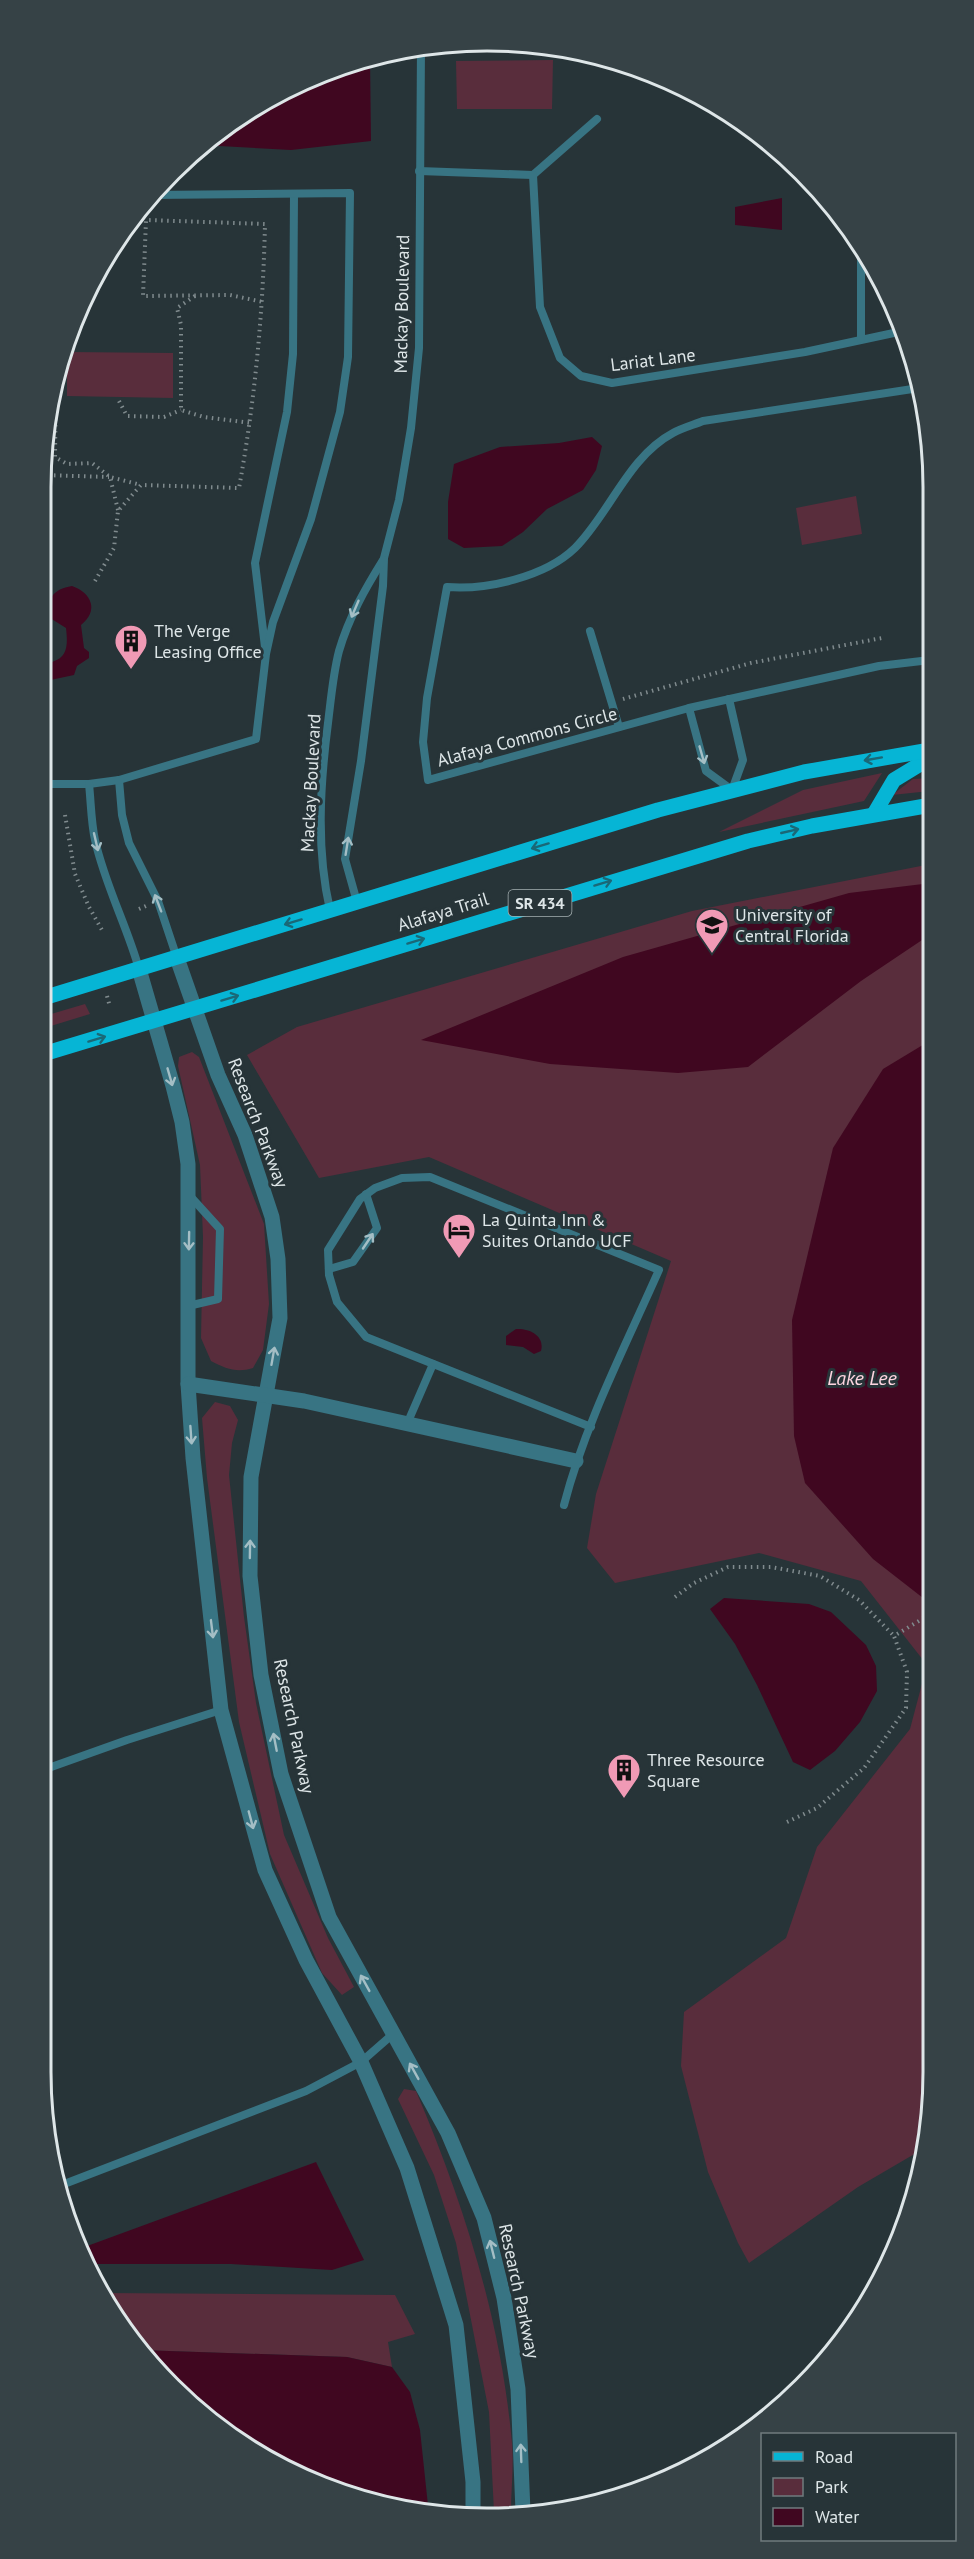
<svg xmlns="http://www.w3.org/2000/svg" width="974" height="2559" viewBox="0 0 974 2559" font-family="'PT Sans',sans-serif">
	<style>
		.green { fill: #592d3c }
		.water { fill: #400720 }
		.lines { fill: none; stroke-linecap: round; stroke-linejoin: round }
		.path { stroke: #808b8e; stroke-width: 4; stroke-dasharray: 1.5 4.5; stroke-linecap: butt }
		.service { stroke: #387483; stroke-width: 8 }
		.minor { stroke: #387483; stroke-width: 15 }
		.primary { stroke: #06b5d5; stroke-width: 15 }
		.oneway { stroke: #a4bec5 }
		.oneway2 { stroke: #1a6877 }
		.labels { text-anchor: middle; stroke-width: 6; stroke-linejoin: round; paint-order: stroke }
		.shield { fill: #273438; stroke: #a7b1b3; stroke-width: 1.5 }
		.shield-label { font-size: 16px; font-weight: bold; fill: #dee6e8 }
		.street-label { font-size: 18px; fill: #dee6e8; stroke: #273438 }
		.poi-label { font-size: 18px; fill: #dee6e8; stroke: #273438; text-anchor: start }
		.water-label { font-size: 20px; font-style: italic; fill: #fdd4df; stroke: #273438 }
		.rim { fill: none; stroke: #dee6e8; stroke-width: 3 }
	</style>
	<rect width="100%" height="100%" fill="#273438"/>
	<g class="green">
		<path d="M553 60 552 109H457L456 61Z"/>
		<path d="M67 352 173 353V398L67 396Z"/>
		<path d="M856 496 862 534 802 545 796 508Z"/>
		<path d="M882 773 864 801 719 832 803 790Z"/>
		<path d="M930 778V791L892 795 913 779Z"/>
		<path d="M931 864 933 2072 923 2149 858 2187 749 2263 738 2243 708 2172 681 2066 684 2012 786 1938 817 1847 910 1729 927 1665 861 1581 759 1553 615 1583 587 1548 596 1494 671 1261 429 1157 319 1178 247 1055 297 1027 692 911Z"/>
		<path d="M85 1004 90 1014 41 1029V1017Z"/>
		<path d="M192 1052 199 1057 264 1224 269 1304 263 1350 253 1368C237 1373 226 1369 211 1361L201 1338 203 1237 200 1165 178 1066 179 1057Z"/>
		<path d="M215 1402 230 1406 238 1420 232 1443 229 1475 244 1617 256 1703 284 1835 328 1938 354 1987 342 1995 322 1973 270 1854 239 1722 207 1478 202 1418Z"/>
		<path d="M404 2089 416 2091C464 2204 501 2320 512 2443 514 2466 511 2489 511 2512H494L489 2412 456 2243 434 2175 398 2099Z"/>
		<path d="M99 2293 395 2295 415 2334 388 2342 392 2367 347 2357 139 2350Z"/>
	</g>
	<g class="water">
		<path d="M370 58 371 141 291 150 201 145 264 100 344 64Z"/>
		<path d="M782 198V230L735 225V207Z"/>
		<path d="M592 437 602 446 596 470 583 490 547 509 523 532 502 546 464 548 448 539V502L454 464 500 447 559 443Z"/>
		<path d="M72 586C92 593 99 611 81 625L84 648 89 652V658L77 666 74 675 41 682V631H44L48 663C68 659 68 646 66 628L50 618C46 599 53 589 72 586Z"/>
		<path d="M931 883V934L861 981 748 1067 678 1073 550 1064 421 1040 623 957 849 893Z"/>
		<path d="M931 1040 932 1605 873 1559 805 1483 794 1436 792 1320 833 1148 883 1069Z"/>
		<path d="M516 1329C530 1328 545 1336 541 1351L534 1354 523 1347 506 1345V1336Z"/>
		<path d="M724 1598 809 1604 831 1612 866 1645 876 1666 877 1691 860 1722 835 1751 810 1770 793 1762 757 1685 735 1644 710 1609Z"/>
		<path d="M316 2162 364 2260 332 2270 231 2264H86L79 2249Z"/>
		<path d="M139 2350 347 2357 392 2367 410 2392 420 2430 429 2515 344 2495 264 2459 151 2366Z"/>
	</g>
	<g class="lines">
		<g class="path">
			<path d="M195 296 177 308 181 325V410L204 417 251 423"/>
			<path d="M56 371 55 457 67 464 92 463 110 477"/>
			<path d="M119 401 127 416 164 417 181 410"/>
			<path d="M42 475 109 477"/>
			<path d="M118 510 110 477 141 485"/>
			<path d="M95 581 114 548 118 511 141 485 239 488C255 400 263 313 265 224L146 220 143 296 230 295 263 302"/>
			<path d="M623 699 751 663 882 638"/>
			<path d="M65 815 75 874 89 907 102 930"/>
			<path d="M139 909 148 905"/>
			<path d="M107 996 110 1007"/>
			<path d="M675 1597 694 1583 728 1567H771L820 1576 859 1600 894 1636"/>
			<path d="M787 1822 817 1808 864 1768 906 1708 907 1672 894 1636 932 1613"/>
		</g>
		<g class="service">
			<path d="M419 171 533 175 597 119"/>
			<path d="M533 175 540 307 560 358 581 376 612 383 805 352 903 331"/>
			<path d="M861 339V255"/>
			<path d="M919 388 703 421C693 425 682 428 673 433 628 457 610 513 575 548 545 577 487 590 447 587L427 698 423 742 428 780 689 708 879 666 930 660"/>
			<path d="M590 631 619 727"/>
			<path d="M265 647 255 563 287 412 293 354 294 194"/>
			<path d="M689 708 706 771 732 790 743 760 729 699"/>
			<path d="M119 780 122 815 129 843 158 901 177 958"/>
			<path d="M40 784H89L119 780 256 739 266 654 273 622 311 519 340 412 348 357 350 193 151 195"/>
			<path d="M89 784C91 802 91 822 95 840 105 885 127 926 139 969"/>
			<path d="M357 902 345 859 361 761 383 586 384 558 399 500 411 428 419 348 421 46"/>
			<path d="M330 910C316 849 320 785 328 723 331 699 333 674 339 651 349 617 365 589 383 560"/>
			<path d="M329 1269 353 1262 377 1228 366 1194"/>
			<path d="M188 1306 218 1299 220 1229 190 1196"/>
			<path d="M407 1424 433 1364"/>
			<path d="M564 1505C585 1424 625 1347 659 1270L430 1177 402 1178 375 1188 360 1199 328 1250 329 1275 337 1302 366 1337 591 1427"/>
			<path d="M40 1771 127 1740 221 1710"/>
			<path d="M59 2186 306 2091 361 2062 393 2034"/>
		</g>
		<g class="minor">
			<path d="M177 958 218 1075 245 1135 272 1217 278 1259 280 1318 251 1477 250 1576 261 1675 281 1774 329 1917 448 2133 484 2218 504 2298 518 2389 523 2512"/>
			<path d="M139 969 173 1086 182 1122 188 1164V1384L193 1458 221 1710 265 1870 306 1960 361 2062 407 2168 456 2325 473 2482V2513"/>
			<path d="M188 1384 304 1401 576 1461"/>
		</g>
		<g class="primary">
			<path d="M874 814 894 780 930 758"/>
			<path d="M40 999 658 810 804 772 930 750"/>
			<path d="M40 1055 748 841 812 826 931 805"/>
		</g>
	</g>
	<defs><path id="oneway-shaft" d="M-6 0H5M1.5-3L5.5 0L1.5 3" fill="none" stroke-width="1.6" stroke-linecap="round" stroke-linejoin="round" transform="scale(1.5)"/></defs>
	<g class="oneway">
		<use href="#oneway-shaft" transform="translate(355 609) rotate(113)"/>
		<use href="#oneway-shaft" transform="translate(702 755) rotate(74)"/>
		<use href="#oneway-shaft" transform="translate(96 842) rotate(77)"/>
		<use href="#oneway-shaft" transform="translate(347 846) rotate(-81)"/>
		<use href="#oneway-shaft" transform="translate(158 903) rotate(-111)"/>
		<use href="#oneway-shaft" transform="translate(170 1077) rotate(74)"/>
		<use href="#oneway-shaft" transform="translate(189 1241) rotate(91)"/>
		<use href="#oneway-shaft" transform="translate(368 1241) rotate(-56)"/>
		<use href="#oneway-shaft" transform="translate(273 1356) rotate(-80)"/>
		<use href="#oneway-shaft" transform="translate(191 1435) rotate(86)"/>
		<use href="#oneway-shaft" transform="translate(250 1549) rotate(-89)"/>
		<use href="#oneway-shaft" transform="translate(212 1629) rotate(83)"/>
		<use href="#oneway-shaft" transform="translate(275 1742) rotate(-101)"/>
		<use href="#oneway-shaft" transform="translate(251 1820) rotate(75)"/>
		<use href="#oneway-shaft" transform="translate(365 1983) rotate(-119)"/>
		<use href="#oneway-shaft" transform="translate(414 2071) rotate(-119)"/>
		<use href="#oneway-shaft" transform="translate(492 2249) rotate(-104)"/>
		<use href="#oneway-shaft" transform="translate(521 2453) rotate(-92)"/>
	</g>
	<g class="oneway2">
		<use href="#oneway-shaft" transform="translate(873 759) rotate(170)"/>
		<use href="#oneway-shaft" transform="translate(790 831) rotate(-13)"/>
		<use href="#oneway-shaft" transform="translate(540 846) rotate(163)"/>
		<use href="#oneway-shaft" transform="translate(603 883) rotate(-17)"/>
		<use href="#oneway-shaft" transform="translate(293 922) rotate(163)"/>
		<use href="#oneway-shaft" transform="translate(416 941) rotate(-17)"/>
		<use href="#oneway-shaft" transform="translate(230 998) rotate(-17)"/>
		<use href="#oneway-shaft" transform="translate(97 1039) rotate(-17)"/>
	</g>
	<defs>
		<symbol id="building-pin" viewBox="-11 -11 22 30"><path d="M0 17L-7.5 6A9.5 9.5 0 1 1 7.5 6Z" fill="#f09ab5" stroke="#273438"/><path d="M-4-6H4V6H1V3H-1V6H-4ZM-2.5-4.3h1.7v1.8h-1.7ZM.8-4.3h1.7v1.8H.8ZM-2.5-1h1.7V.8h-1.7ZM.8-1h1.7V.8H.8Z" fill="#111"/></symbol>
		<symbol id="university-pin" viewBox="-11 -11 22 30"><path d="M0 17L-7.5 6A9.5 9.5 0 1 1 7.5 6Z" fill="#f09ab5" stroke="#273438"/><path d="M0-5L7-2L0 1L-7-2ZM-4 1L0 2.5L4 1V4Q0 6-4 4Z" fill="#111"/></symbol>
		<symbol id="hotel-pin" viewBox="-11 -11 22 30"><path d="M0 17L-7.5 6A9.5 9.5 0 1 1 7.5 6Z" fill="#f09ab5" stroke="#273438"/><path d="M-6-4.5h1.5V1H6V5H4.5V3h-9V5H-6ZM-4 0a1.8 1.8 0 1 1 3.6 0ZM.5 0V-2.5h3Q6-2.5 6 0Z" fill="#111"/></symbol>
	</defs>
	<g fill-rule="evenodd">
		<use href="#building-pin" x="112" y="622" width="38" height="52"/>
		<use href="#university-pin" x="693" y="906" width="38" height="52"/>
		<use href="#hotel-pin" x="440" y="1211" width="38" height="52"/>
		<use href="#building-pin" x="605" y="1751" width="38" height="52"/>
	</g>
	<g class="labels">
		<rect class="shield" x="508.5" y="890" width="63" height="26" rx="4.5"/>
		<g class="shield-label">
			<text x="540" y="909">SR 434</text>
		</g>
		<g class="street-label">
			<text transform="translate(402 304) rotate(-89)" y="6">Mackay Boulevard</text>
			<text transform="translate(653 360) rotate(-7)" y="6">Lariat Lane</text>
			<text transform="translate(527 737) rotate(-15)" y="6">Alafaya Commons Circle</text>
			<text transform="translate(311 783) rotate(-87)" y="6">Mackay Boulevard</text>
			<text transform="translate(443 912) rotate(-17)" y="6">Alafaya Trail</text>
			<text transform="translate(258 1123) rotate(69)" y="6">Research Parkway</text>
			<text transform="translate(294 1726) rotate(78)" y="6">Research Parkway</text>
			<text transform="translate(519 2291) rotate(78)" y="6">Research Parkway</text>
		</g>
		<g class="poi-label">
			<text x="154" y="637">The Verge<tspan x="154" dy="21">Leasing Office</tspan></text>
			<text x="735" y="921">University of<tspan x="735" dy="21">Central Florida</tspan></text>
			<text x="482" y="1226">La Quinta Inn &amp;<tspan x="482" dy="21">Suites Orlando UCF</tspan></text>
			<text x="647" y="1766">Three Resource<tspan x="647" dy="21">Square</tspan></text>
		</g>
		<g class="water-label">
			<text x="862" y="1385">Lake Lee</text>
		</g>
	</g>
	<path d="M0 0H974V2559H0ZM487 51H487A436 436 0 0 1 923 487V2072A436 436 0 0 1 487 2508H487A436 436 0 0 1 51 2072V487A436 436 0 0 1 487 51Z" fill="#364246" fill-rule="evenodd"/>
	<path class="rim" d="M487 51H487A436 436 0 0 1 923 487V2072A436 436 0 0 1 487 2508H487A436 436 0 0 1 51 2072V487A436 436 0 0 1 487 51Z"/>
	<rect x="761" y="2433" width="195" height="108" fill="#273438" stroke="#707b7e" stroke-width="1.5"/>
	<rect x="773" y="2452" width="30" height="9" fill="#06b5d5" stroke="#707b7e" stroke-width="1.5"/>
	<text x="815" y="2463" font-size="18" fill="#dee6e8">Road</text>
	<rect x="773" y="2478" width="30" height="18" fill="#592d3c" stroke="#707b7e" stroke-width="1.5"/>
	<text x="815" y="2493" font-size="18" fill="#dee6e8">Park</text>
	<rect x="773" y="2508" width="30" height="18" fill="#400720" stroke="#707b7e" stroke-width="1.5"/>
	<text x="815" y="2523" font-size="18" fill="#dee6e8">Water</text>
</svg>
